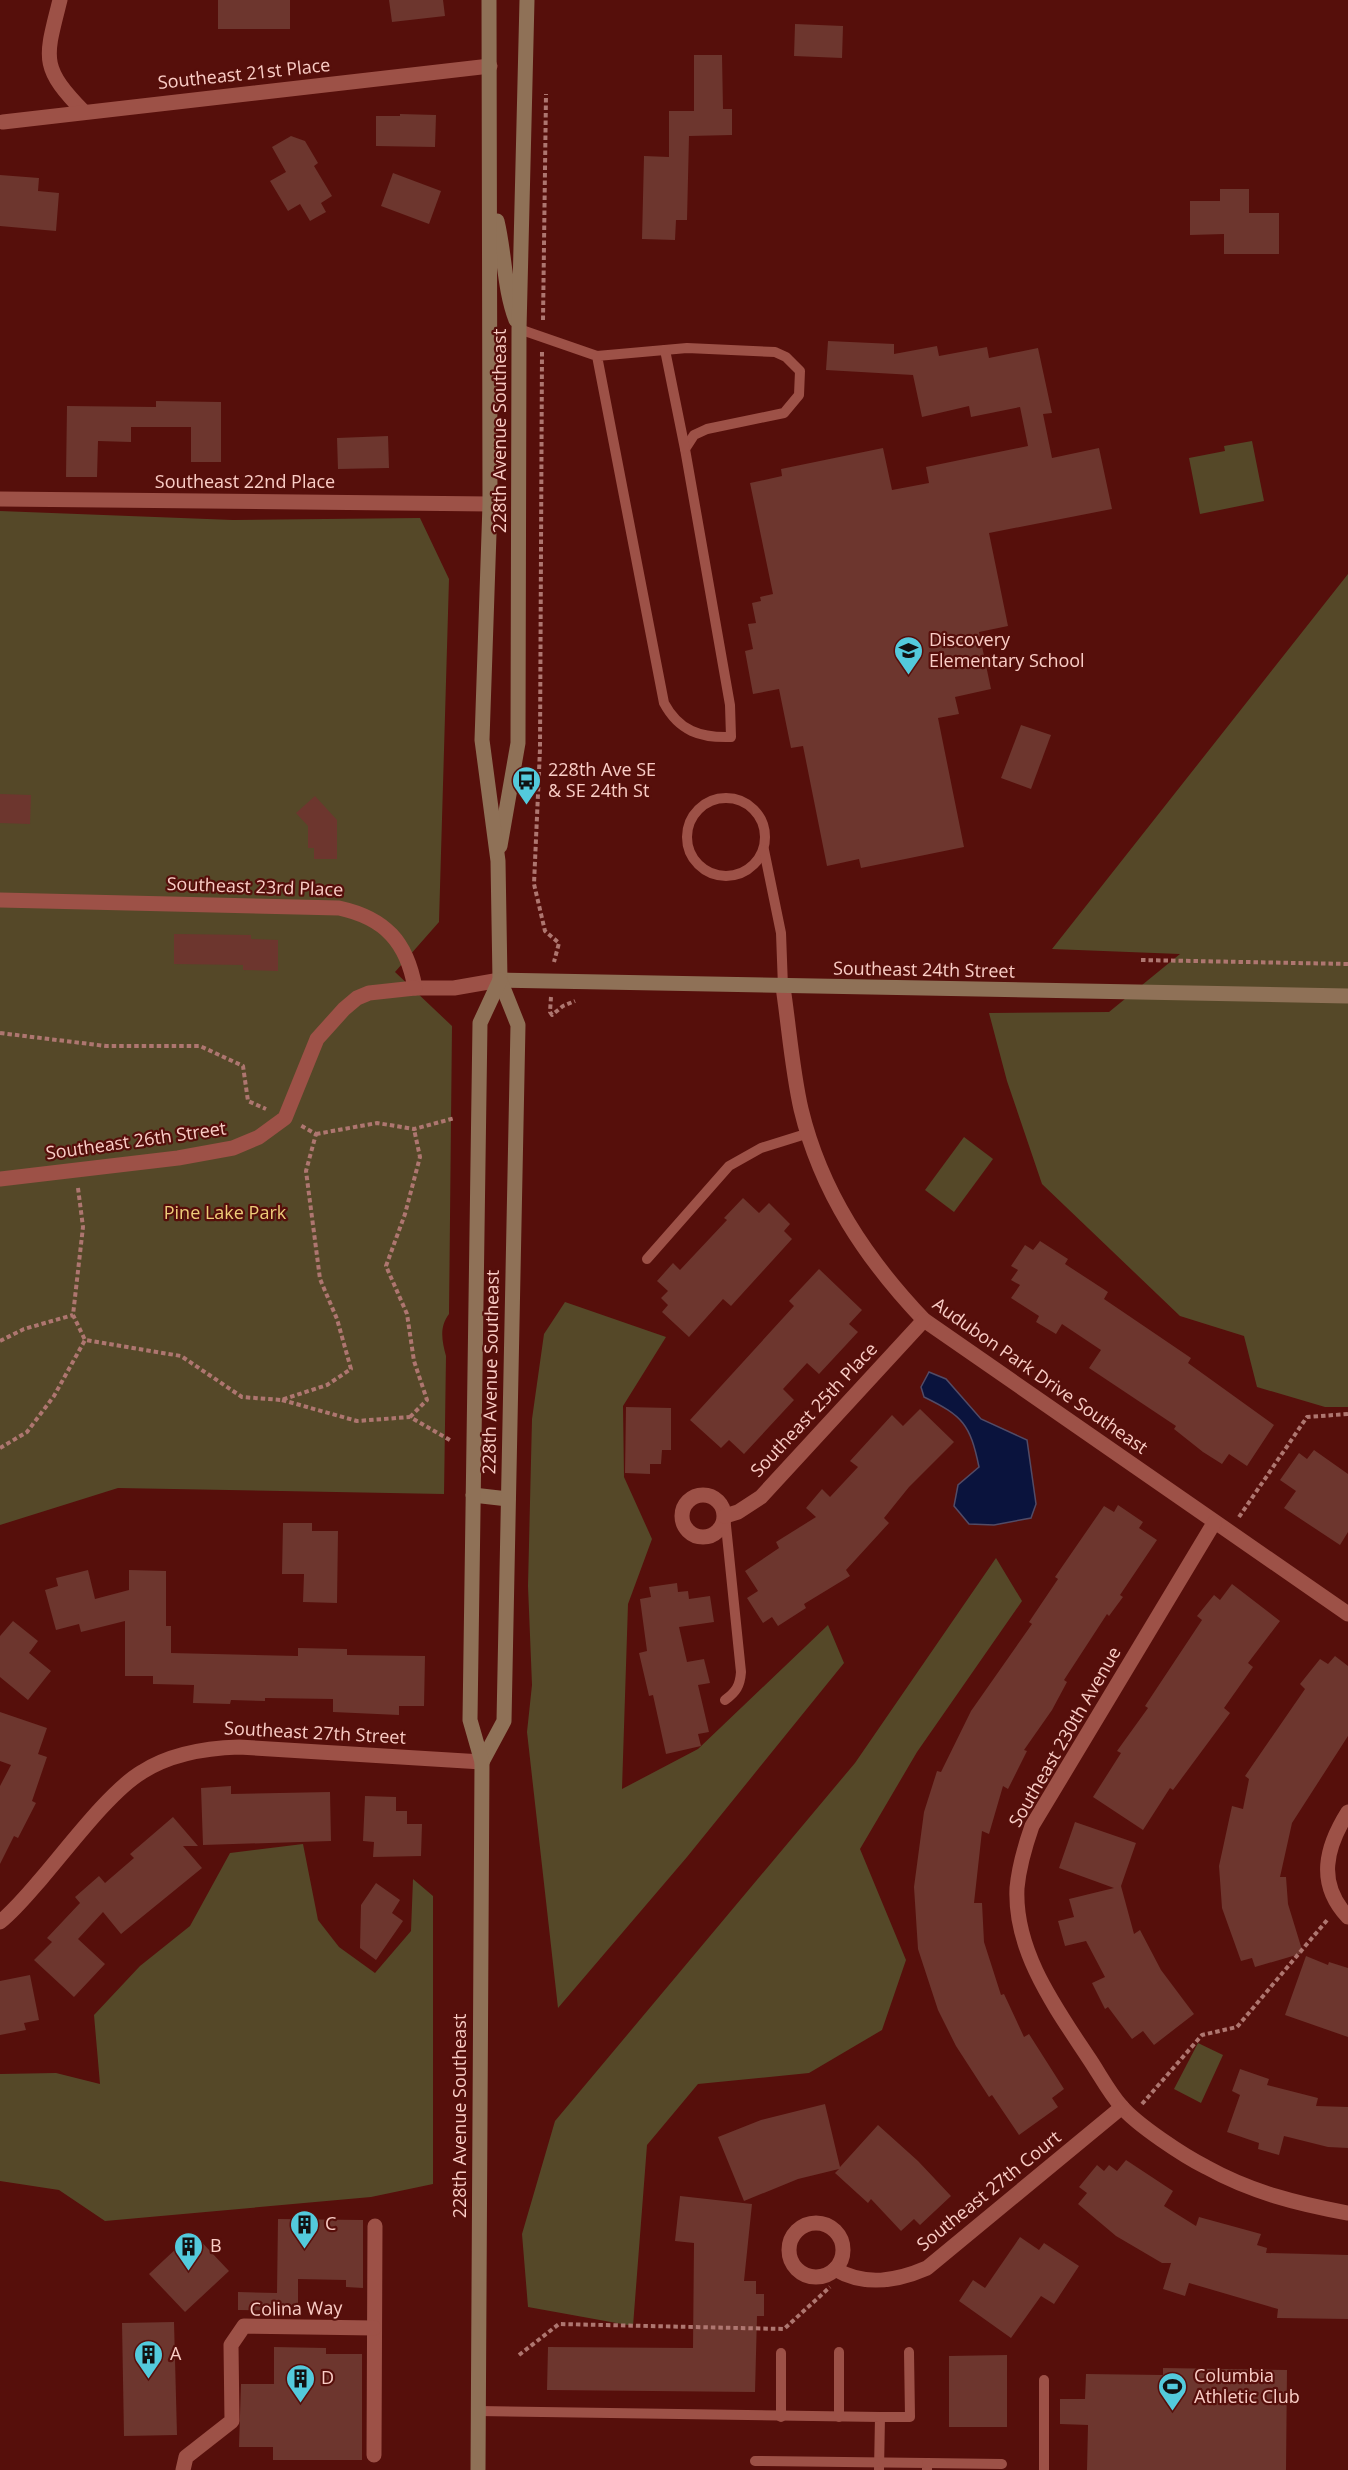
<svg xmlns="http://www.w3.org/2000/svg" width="1348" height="2470" viewBox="0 0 1348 2470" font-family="'Open Sans',sans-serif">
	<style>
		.green { fill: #554828 }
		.water { fill: #0a133d; stroke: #524b66; stroke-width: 1.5 }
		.building { fill: #6d362e }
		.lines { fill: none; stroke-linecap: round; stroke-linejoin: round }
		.path { stroke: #ae7670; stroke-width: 4; stroke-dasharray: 4.5 3; stroke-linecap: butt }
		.lane { stroke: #9d5147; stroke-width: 10 }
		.street { stroke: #9d5147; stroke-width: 15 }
		.secondary { stroke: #8f7157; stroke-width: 15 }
		.labels { text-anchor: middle; stroke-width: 4.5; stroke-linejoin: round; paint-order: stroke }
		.street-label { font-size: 18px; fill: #facdc6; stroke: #560f0b }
		.poi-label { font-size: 18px; fill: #facdc6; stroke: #560f0b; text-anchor: start }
		.park-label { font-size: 18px; fill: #eecd79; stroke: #560f0b }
	</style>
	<rect width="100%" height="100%" fill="#560f0b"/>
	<g class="green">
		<path d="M1252 441 1264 501 1200 514 1189 458 1225 451 1224 446Z"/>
		<path d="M0 511 233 520 420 518 449 579 439 922 395 972 452 1026 449 1314C439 1327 442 1341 446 1356L444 1494 118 1488 0 1525Z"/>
		<path d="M1348 574V1407H1325L1257 1387 1244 1336 1180 1316 1042 1184 1007 1081 989 1013 1109 1012 1180 954 1052 949Z"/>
		<path d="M964 1137 993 1159 954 1212 925 1190Z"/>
		<path d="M565 1302 666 1337 623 1406 624 1477 652 1539 628 1604 622 1789 698 1749 828 1625 844 1663 687 1857 558 2008 527 1732 532 1685 528 1586 532 1419 544 1334Z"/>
		<path d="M996 1558 1022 1601 917 1752 860 1849 906 1960 882 2030 809 2073 698 2084 647 2145 633 2326 528 2307 522 2234 555 2121 855 1763Z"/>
		<path d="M303 1844 318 1920 339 1947 375 1973 411 1931 413 1879 433 1896V2184L371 2197 105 2221 59 2190 0 2181V2074L56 2073 100 2084 94 2015 140 1966 190 1926 230 1853Z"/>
		<path d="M1198 2043 1223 2055 1201 2103 1174 2089Z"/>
	</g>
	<path class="water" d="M929 1372 946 1379 981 1419 1027 1440 1036 1504 1031 1518 994 1525 969 1524 954 1506 958 1485 979 1467C970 1424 963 1416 924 1397L921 1387Z"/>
	<g class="building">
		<rect x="218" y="0" width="72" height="29"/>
		<path d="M389 0H443L445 16 392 22Z"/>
		<path d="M795 24 843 26 842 58 794 56Z"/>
		<path d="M694 55H722L723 109H732V135L689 136 687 220H676L675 240 642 239 644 156 669 157V111H694Z"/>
		<path d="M400 114 436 115 435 147 376 146V116H400Z"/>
		<path d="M291 136 305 141 318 163 314 166 332 196 321 203 326 212 310 221 300 204 288 211 270 181 286 172 272 147Z"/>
		<path d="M393 173 441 191 429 224 381 206Z"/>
		<path d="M0 175 39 178 38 191 59 193 56 231 0 226Z"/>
		<path d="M1220 189H1249V213H1279V254H1224V234L1190 235V201H1220Z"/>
		<path d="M828 341 894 344V354L937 346 939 356 987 347 989 358 1038 348 1052 413 1043 414 1052 458 1099 448 1112 509 989 533 1008 626 979 632 991 689 955 697 959 714 938 718 964 847 861 868 859 859 827 866 803 746 791 748 779 689 753 694 745 651 753 649 748 624 756 623 752 603 761 601 760 597 773 594 750 483 782 476 781 469 883 448 892 490 929 483 926 467 1028 446 1020 407 971 417 969 406 922 417 913 375 826 370Z"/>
		<path d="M156 401 221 402V462H191V427H131V442L98 441 97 477H66L67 406 156 407Z"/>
		<path d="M388 436 389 468 338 469 337 438Z"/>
		<path d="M1021 725 1051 735 1031 789 1001 778Z"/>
		<path d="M0 794 31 795 30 824 0 823Z"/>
		<path d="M315 796 337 820V859H314V848H308V826L296 813Z"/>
		<path d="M174 934 251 935V939L278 940V971L243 970V965L174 964Z"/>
		<path d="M743 1198 759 1213 769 1203 790 1224 784 1231 792 1239 731 1306 723 1299 689 1337 662 1312 668 1305 661 1298 668 1291 657 1281 673 1263 680 1270 727 1220 724 1218Z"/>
		<path d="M1040 1241 1068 1259 1065 1264 1108 1292 1104 1299 1191 1358 1188 1363 1274 1425 1247 1466 1229 1454 1222 1464 1203 1452 1174 1429 1176 1426 1089 1368 1101 1350 1062 1324 1056 1334 1036 1322 1039 1316 1011 1298 1020 1285 1011 1280 1018 1270 1011 1266 1025 1245 1033 1250Z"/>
		<path d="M819 1269 862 1310 849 1324 858 1332 819 1374 807 1363 783 1389 794 1400 744 1454 729 1440 721 1448 690 1420 794 1306 789 1301Z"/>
		<path d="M626 1407 671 1408V1450H662L661 1464H650V1474L625 1473Z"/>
		<path d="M920 1409 954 1442 909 1487 884 1518 889 1523 846 1570 850 1576 804 1604 806 1608 778 1626 772 1617 763 1623 747 1598 758 1591 745 1571 779 1548 776 1542 816 1517 806 1508 822 1489 830 1497 858 1467 850 1461 892 1415 903 1426Z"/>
		<path d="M1314 1450 1348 1474V1532L1340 1545 1284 1508 1296 1491 1280 1480 1299 1453 1307 1459Z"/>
		<path d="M1118 1505 1143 1522 1139 1528 1157 1540 1120 1595 1123 1597 1109 1616 1107 1614 1064 1680 1067 1682 1052 1710 1024 1750 1027 1751 1008 1789 1003 1786 989 1834 982 1831 974 1903H982L984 1942 1001 1995 1004 1994 1024 2037 1029 2034 1064 2089 1052 2098 1058 2107 1019 2135 992 2095 989 2097 956 2046 938 2010 918 1949 914 1887 924 1812 937 1771 941 1772 971 1711 1032 1624 1029 1622 1058 1579 1055 1577 1104 1506 1114 1512Z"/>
		<path d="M283 1523H312V1531H338L337 1603 303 1602 304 1574H282Z"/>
		<path d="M88 1570 95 1599 129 1590V1570L166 1571V1626H171V1653L298 1656V1648L347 1649V1655L425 1656 424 1706H399V1715L333 1712V1699L265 1698V1701L231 1700 230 1704 193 1703 194 1685 153 1684V1676H125V1621L81 1632 79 1624 56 1630 45 1590 58 1586 56 1578Z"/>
		<path d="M677 1583 678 1592 688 1591 689 1599 710 1596 714 1622 679 1627 687 1662 704 1659 710 1683 698 1685 709 1732 698 1734 701 1746 666 1754 653 1695 649 1696 639 1653 647 1651 640 1599 651 1597 649 1587Z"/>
		<path d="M1232 1584 1280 1621 1248 1663 1253 1667 1224 1708 1230 1713 1173 1790 1170 1788 1143 1830 1093 1797 1121 1753 1117 1751 1148 1708 1145 1706 1202 1620 1197 1616 1214 1595 1220 1600Z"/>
		<path d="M13 1621 38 1641 29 1653 51 1671 28 1700 0 1677V1636Z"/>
		<path d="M1335 1656 1348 1666V1736L1292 1823 1280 1877H1286L1288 1904 1303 1953 1255 1967 1252 1958 1241 1961 1222 1908 1219 1866 1232 1806 1243 1809 1249 1779 1245 1776 1305 1689 1300 1684 1320 1659 1328 1664Z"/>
		<path d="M0 1712 47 1728 38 1754 47 1757 32 1801 36 1803 18 1838 14 1836 0 1864V1786L11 1765 0 1761Z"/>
		<path d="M231 1786V1794L330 1792 331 1841 203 1845 201 1788Z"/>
		<path d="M365 1796 396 1797V1811H407V1824H422L421 1856 373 1857 374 1842 363 1841Z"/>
		<path d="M173 1817 198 1846H183L202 1868 121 1934 103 1912 78 1939 105 1964 74 1997 34 1960 52 1942 47 1938 80 1903 75 1897 99 1876 105 1883 134 1858 130 1854Z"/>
		<path d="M1075 1822 1136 1843 1121 1886 1134 1934 1140 1930 1161 1970 1194 2014 1154 2045 1143 2031 1132 2039 1108 2007 1105 2009 1092 1983 1105 1977 1086 1941 1065 1946 1058 1921 1074 1917 1069 1899 1114 1888 1059 1868Z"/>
		<path d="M376 1883 400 1900 392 1913 403 1921 376 1960 360 1948 361 1905Z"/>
		<path d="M1306 1956 1328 1965 1329 1962 1348 1968V2037L1285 2015Z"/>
		<path d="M30 1975 39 2020 24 2023 26 2030 0 2035V1981Z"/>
		<path d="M1240 2069 1269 2079 1267 2085 1318 2098 1316 2106 1348 2107V2148L1328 2147 1284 2136 1279 2155 1258 2149 1259 2143 1227 2132 1240 2095 1232 2091Z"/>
		<path d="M825 2104 840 2167 878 2125 918 2161 951 2196 920 2225 914 2219 901 2231 871 2199 868 2203 835 2173 839 2169 798 2179 744 2201 718 2137 761 2120Z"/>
		<path d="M1126 2160 1173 2191 1164 2206 1196 2226 1199 2217 1261 2234 1257 2245 1267 2248 1266 2253 1348 2255V2319L1277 2318 1278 2309 1189 2283 1185 2296 1163 2289 1171 2263H1162L1116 2236 1078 2204 1087 2193 1079 2187 1097 2165 1104 2171 1109 2165 1117 2171Z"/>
		<path d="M680 2196 752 2204 744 2281H756V2294H764V2316H757L755 2392 547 2390 548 2347 693 2348 694 2243 675 2241Z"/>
		<path d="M278 2219 363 2220V2288L346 2287V2280L298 2279V2311L238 2310V2292L277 2293Z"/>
		<path d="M193 2233 229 2271 185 2312 149 2274Z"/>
		<path d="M1020 2237 1039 2250 1044 2243 1079 2266 1054 2304 1041 2296 1011 2338 959 2301 973 2280 985 2288Z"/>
		<path d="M174 2322 177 2435 124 2436 122 2323Z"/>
		<path d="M274 2347 326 2348V2354H362V2460H273V2447H239L241 2384H274Z"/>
		<path d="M1007 2355V2427H949V2356Z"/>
		<path d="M1163 2368 1287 2370 1286 2470H1087L1088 2425 1060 2424V2399H1085L1086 2374 1163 2375Z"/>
	</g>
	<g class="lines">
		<g class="path">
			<path d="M543 320 546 94"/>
			<path d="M542 352 540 749 534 884 545 931 559 943 554 962"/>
			<path d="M1141 960 1348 964"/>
			<path d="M551 997 550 1012 552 1015 563 1006 575 1001"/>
			<path d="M0 1033 106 1046H200L243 1066 248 1101 266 1109"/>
			<path d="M316 1134 377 1123 414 1129 455 1118"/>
			<path d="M78 1188 83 1227 73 1315 85 1340"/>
			<path d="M0 1341 24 1329 73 1315"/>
			<path d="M282 1400 357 1421 410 1417 450 1440"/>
			<path d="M410 1417 427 1400 414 1361 407 1314 386 1266 405 1214 420 1157 414 1129"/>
			<path d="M0 1448 27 1432 54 1396 85 1340 181 1356 242 1397 281 1400 327 1385 351 1369 337 1319 320 1279 306 1171 316 1134 300 1125"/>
			<path d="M1239 1517 1307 1417 1348 1414"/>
			<path d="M1142 2104 1202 2035 1237 2027 1328 1919"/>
			<path d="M519 2355 559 2324 784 2329 830 2287"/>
		</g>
		<g class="lane">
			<path d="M519 329 597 356 687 348 775 352 786 357 800 371 799 395 784 413 707 429 694 435 685 449 730 705 731 737C700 738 679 731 664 703L597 356"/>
			<path d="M665 350 685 449"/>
			<circle cx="726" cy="837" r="39"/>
			<path d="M764 850 781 933 783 987"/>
			<path d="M647 1259 729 1166 761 1148 809 1133"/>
			<path d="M725 1516 741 1672C740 1686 736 1692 725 1700"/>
			<path d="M839 2352V2417"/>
			<path d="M781 2353V2417"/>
			<path d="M478 2411 880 2417 879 2470"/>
			<path d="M880 2417H910L909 2352"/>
			<path d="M755 2461 927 2463V2470"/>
			<path d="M927 2463 1002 2464"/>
			<path d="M1044 2470V2380"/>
		</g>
		<g class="street">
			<path d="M60 0C45 59 40 67 84 112"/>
			<path d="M3 122 490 66"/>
			<path d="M0 499 490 504"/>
			<path d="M0 900 339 908C385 918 407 942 415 988H454L500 980"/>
			<path d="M783 987C789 1027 792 1069 801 1109 821 1192 866 1259 924 1320L1348 1614"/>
			<path d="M0 1179 178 1158 233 1148 259 1137 285 1118 317 1039 344 1009 357 998 369 993 415 988"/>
			<circle cx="703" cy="1516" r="21"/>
			<path d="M725 1516 738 1512 761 1497 924 1320"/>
			<path d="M1214 1523 1032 1826C1025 1846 1019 1866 1017 1888 1014 1951 1055 2007 1088 2057 1099 2073 1108 2091 1121 2106 1137 2125 1184 2156 1206 2167 1251 2192 1298 2204 1348 2213"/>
			<path d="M1348 1812C1326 1847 1316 1883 1348 1917"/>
			<path d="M0 1922C15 1910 28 1894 41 1879 67 1849 110 1791 142 1772 170 1754 206 1748 239 1747L482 1762"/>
			<circle cx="816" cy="2250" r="27"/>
			<path d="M835 2269C865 2287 897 2281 927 2268L1122 2107"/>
			<path d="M374 2455 375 2226"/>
			<path d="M183 2470 186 2457 232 2421 231 2345 244 2326 374 2328"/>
		</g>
		<g class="secondary">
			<path d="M497 221C505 254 504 289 516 320"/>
			<path d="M500 846 518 743 519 329 527 0"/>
			<path d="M500 980 1348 996"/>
			<path d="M473 1495 508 1499"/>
			<path d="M482 1762 504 1721 518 1025 500 980 498 861 482 740 490 504 489 0"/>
			<path d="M478 2470 482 1762 470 1720 480 1023 500 980"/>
		</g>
	</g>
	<defs>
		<symbol id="school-pin" viewBox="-11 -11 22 30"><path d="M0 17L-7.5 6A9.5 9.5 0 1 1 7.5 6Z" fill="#53cadc" stroke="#560f0b"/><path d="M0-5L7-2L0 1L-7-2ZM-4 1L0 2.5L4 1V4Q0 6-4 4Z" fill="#111"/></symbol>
		<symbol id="bus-pin" viewBox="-11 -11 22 30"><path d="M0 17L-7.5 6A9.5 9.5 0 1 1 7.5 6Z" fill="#53cadc" stroke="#560f0b"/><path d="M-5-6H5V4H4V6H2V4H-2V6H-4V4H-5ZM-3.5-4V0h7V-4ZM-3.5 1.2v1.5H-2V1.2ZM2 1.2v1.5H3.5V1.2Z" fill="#111"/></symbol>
		<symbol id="building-pin" viewBox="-11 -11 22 30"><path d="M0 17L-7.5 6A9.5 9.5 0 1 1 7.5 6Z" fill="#53cadc" stroke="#560f0b"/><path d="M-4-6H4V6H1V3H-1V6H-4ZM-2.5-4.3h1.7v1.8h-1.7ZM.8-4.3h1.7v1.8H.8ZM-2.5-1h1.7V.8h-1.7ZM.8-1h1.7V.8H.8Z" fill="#111"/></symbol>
		<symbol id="stadium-pin" viewBox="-11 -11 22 30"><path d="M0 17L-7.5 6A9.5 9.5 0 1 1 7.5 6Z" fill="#53cadc" stroke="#560f0b"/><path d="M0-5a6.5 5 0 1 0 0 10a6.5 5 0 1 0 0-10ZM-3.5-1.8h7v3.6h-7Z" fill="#111"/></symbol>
	</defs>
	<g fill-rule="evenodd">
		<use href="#school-pin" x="892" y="634" width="33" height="45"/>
		<use href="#bus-pin" x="510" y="764" width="33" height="45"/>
		<use href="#building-pin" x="288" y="2208" width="33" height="45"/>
		<use href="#building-pin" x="172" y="2230" width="33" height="45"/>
		<use href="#building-pin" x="132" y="2338" width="33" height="45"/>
		<use href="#building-pin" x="284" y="2362" width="33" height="45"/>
		<use href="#stadium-pin" x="1156" y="2370" width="33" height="45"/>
	</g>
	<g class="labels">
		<g class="street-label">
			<text transform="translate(244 74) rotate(-6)" y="6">Southeast 21st Place</text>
			<text transform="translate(500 431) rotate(-90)" y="6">228th Avenue Southeast</text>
			<text x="245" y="488">Southeast 22nd Place</text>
			<text transform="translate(255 887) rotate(2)" y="6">Southeast 23rd Place</text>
			<text transform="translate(924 970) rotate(1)" y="6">Southeast 24th Street</text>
			<text transform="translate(136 1141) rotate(-8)" y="6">Southeast 26th Street</text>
			<text transform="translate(491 1372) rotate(-89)" y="6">228th Avenue Southeast</text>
			<text transform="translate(1040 1376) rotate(35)" y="6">Audubon Park Drive Southeast</text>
			<text transform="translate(814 1410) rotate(-47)" y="6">Southeast 25th Place</text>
			<text transform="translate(315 1733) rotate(3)" y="6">Southeast 27th Street</text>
			<text transform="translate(1065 1737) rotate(-60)" y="6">Southeast 230th Avenue</text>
			<text transform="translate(460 2116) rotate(-90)" y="6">228th Avenue Southeast</text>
			<text transform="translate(989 2191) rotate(-39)" y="6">Southeast 27th Court</text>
			<text transform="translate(296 2309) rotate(-1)" y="6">Colina Way</text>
		</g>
		<g class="poi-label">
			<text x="929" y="646">Discovery<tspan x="929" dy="21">Elementary School</tspan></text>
			<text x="548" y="776">228th Ave SE<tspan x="548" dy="21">&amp; SE 24th St</tspan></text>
			<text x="325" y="2230">C</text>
			<text x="210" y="2252">B</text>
			<text x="170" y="2360">A</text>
			<text x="1194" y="2382">Columbia<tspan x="1194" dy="21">Athletic Club</tspan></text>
			<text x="321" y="2384">D</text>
		</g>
		<g class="park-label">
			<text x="225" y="1219">Pine Lake Park</text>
		</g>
	</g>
</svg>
